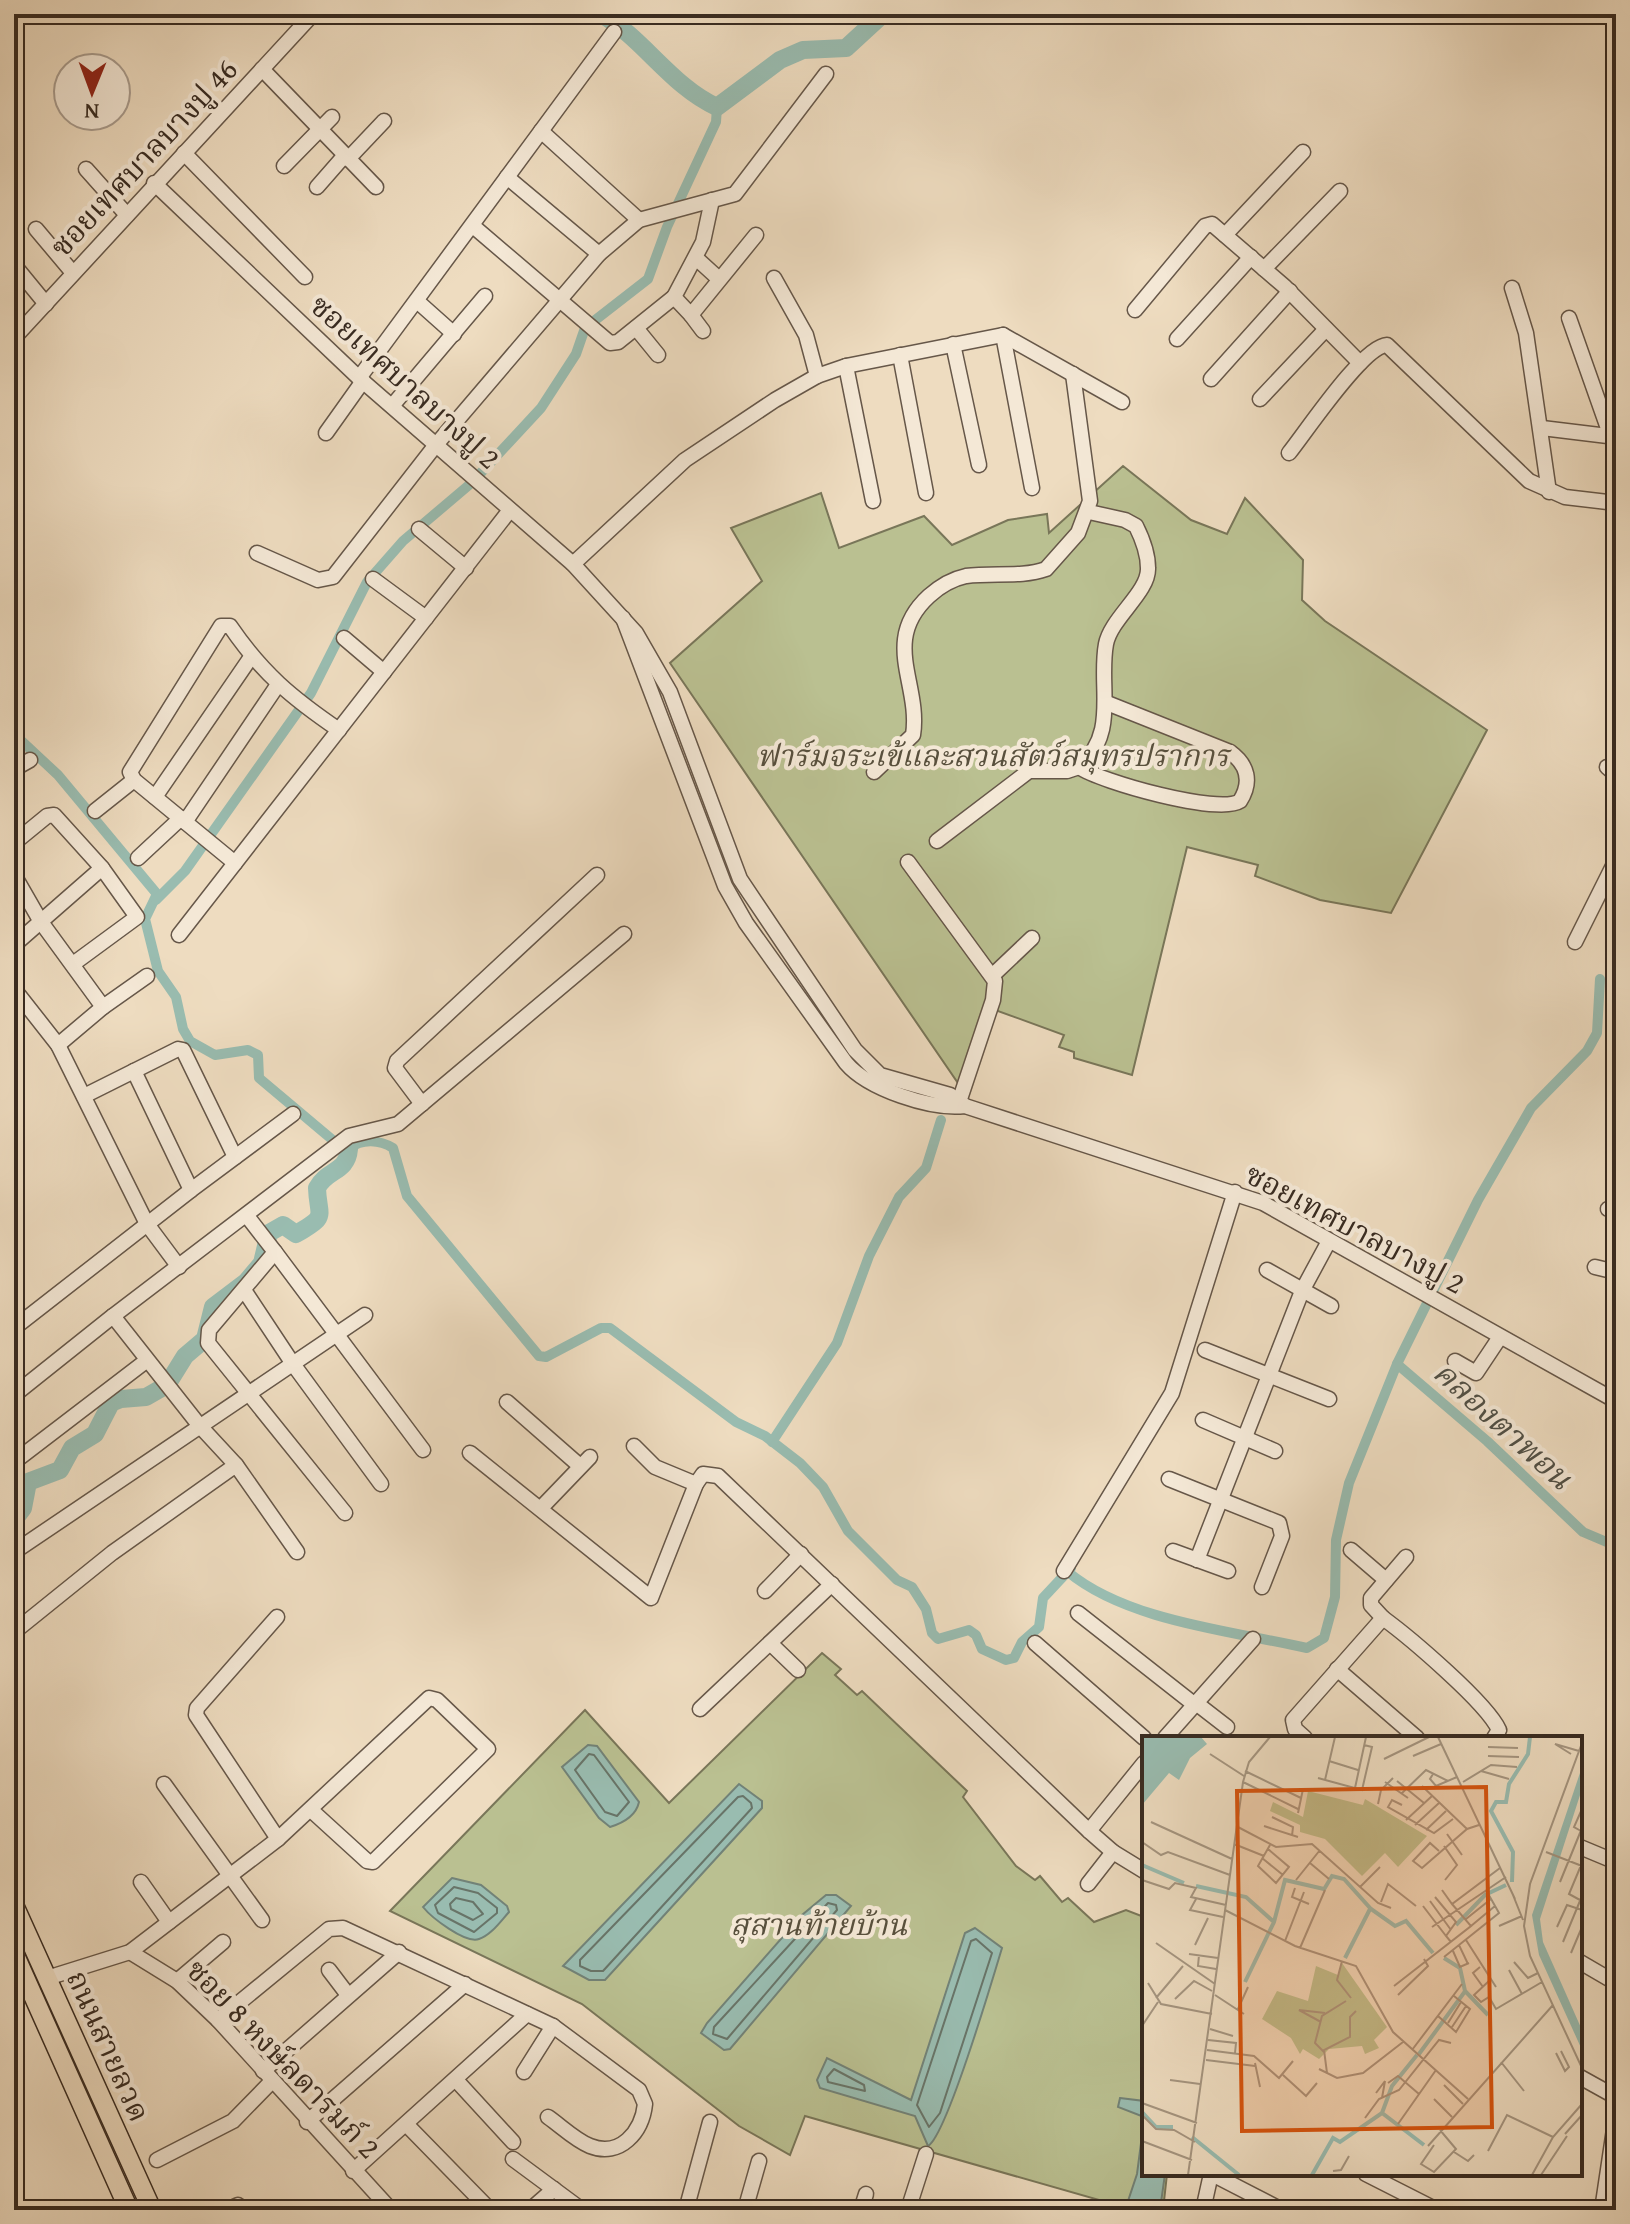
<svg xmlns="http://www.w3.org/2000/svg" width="1630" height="2224" viewBox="0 0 1630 2224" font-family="'Gentium Book Plus','Noto Serif Thai',serif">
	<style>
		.green { fill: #bac091; stroke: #797659; stroke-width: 2 }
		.water { fill: #99bcb0; stroke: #728277; stroke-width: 2 }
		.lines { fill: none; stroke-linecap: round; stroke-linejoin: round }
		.shore { stroke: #687468; stroke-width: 2 }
		.canal { stroke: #99bcb0; stroke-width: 10 }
		.river { stroke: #99bcb0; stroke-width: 18 }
		.minor-casing { stroke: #665749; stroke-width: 17 }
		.major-casing { stroke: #382b21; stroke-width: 21 }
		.minor { stroke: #f4e8d6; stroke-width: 14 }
		.major { stroke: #eedcc0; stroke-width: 18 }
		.labels { text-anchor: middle; stroke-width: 8; stroke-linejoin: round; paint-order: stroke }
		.street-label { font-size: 30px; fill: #382b21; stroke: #f4e8d6 }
		.park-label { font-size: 30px; font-style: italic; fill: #58503d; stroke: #f4e8d6 }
		.water-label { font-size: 32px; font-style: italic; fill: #504f45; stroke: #f4e8d6 }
		.inset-river { fill: none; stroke: #99bcb0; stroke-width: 4 }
		.inset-road { fill: none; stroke: #a59580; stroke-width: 2 }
		.view { fill: #d6540e; fill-opacity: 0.15; stroke: #d6540e; stroke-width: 4 }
		.inset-edge { fill: none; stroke: #382b21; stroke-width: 4 }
	</style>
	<rect width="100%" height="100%" fill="#eedcc0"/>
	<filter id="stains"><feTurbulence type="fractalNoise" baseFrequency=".0025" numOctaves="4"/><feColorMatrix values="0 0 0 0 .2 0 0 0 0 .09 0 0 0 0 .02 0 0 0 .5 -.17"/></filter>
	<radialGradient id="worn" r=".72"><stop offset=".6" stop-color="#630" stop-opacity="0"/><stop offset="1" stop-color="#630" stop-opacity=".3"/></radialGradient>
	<g class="green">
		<path d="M1123 466 1191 520 1227 534 1245 498 1303 560 1302 600 1325 621 1487 730 1391 913 1320 900 1255 876 1258 865 1187 847 1132 1075 1074 1058V1052L1059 1047 1064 1035 987 1007 960 1086 670 663 762 581 731 528 821 493 839 548 924 516 952 545 1008 520 1047 514 1049 533Z"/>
		<path d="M822 1653 841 1669 835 1675 857 1695 862 1691 967 1791 963 1797 1016 1866 1035 1880 1040 1876 1062 1902 1068 1898 1094 1922 1126 1910 1144 1917V2174H1167L1163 2210H1134L805 2116 790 2155 739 2126 582 2004 390 1911 585 1710 669 1803Z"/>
	</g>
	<g class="water">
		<path d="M588 1745 597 1746 639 1802C636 1816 623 1823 610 1827L599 1818 562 1767Z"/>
		<path d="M739 1784 762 1801V1808L605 1980H589L563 1966Z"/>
		<path d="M452 1878 481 1885 507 1906 509 1912C500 1922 491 1935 479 1939 465 1944 431 1917 423 1907Z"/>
		<path d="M826 1895H836L851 1906 730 2049 724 2050 701 2033 707 2023 802 1915Z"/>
		<path d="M975 1928 1002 1948C993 1978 946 2136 928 2146L915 2116 820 2088 817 2080 827 2058 911 2100 965 1933Z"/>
		<path d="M1120 2098 1144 2101V2117L1118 2107Z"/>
		<path d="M1144 2120V2174H1165L1160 2210 1128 2201 1137 2174Z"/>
	</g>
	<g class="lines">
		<g class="shore">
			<path d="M589 1754 594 1755 629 1802 617 1816 605 1812 575 1770Z"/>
			<path d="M743 1796 751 1803 752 1808 603 1971H591L580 1966V1960L738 1797Z"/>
			<path d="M454 1887 478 1893 497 1908V1913L474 1932 438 1913 435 1905Z"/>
			<path d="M456 1898 473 1902 483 1914 473 1920 451 1909 450 1904Z"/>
			<path d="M828 1903 836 1905 837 1910 727 2039 713 2034 714 2027Z"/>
			<path d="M976 1939 992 1953 940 2113 929 2127 917 2105 971 1941Z"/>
			<path d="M834 2069 864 2085 865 2091 828 2082 827 2077Z"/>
		</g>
		<g class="canal">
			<path d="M477 477 541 408 576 354 585 328 648 279 667 227 716 122 717 107"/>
			<path d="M14 734 58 775 157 894 145 919 158 971 176 997 183 1029 190 1041 215 1055 248 1050 258 1055 259 1078 341 1147 349 1149C362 1138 380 1140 393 1148L407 1196 539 1356 546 1357 601 1328H610L736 1422 765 1436 800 1463 823 1487 848 1531 897 1580 912 1587 926 1609 932 1633 938 1639 969 1630 976 1635 982 1649 1006 1660 1014 1658 1022 1642 1039 1627 1043 1598 1071 1568"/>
			<path d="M156 900 185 871 311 693 367 582 403 541 469 485"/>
			<path d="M1397 1364 1487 1441 1583 1532 1616 1546"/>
			<path d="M772 1442 837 1343 869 1256 899 1197 926 1168 941 1120"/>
			<path d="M1068 1572C1127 1621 1232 1631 1307 1648L1324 1638 1335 1597 1336 1540 1349 1483 1397 1364 1478 1200 1531 1108 1587 1051 1597 1033 1600 979"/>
		</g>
		<g class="river">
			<path d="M601 14C644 39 671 86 717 107L780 60 803 50 846 48 883 14"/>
			<path d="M14 1520 23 1508 28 1482 60 1470 72 1448 95 1434 111 1403 121 1399 146 1397 167 1385 185 1356 205 1339 213 1307 246 1282 262 1263 269 1233 283 1225 296 1234C329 1215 318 1218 317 1188 327 1169 347 1173 349 1149"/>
		</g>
		<defs>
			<g id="minor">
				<path d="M262 69 376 187"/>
				<path d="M541 131 639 220"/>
				<path d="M184 153 305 277"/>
				<path d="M348 159 384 121"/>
				<path d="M284 166 332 117"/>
				<path d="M86 169 127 215"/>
				<path d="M507 177 599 254"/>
				<path d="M154 183 359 378 573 564 636 633 670 692 740 879 855 1050 880 1075 950 1095 965 1106"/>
				<path d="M317 187 345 155"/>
				<path d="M712 200 703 242 674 297 691 315 756 235"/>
				<path d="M473 226 610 343 618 342 674 297"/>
				<path d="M36 229 73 273"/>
				<path d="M1225 235 1303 152"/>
				<path d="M696 258 719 279"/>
				<path d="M14 265 46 304"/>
				<path d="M1264 269 1340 191"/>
				<path d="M774 278 806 335 817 376"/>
				<path d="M1512 288 1526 333 1549 492"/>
				<path d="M417 301 454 334"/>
				<path d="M1135 310 1205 226 1212 224 1284 286 1360 363"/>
				<path d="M691 315 703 331"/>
				<path d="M1569 318 1611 437"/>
				<path d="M636 328 658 355"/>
				<path d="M1003 335 1032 488"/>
				<path d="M14 338 313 14"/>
				<path d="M1177 339 1251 257"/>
				<path d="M953 344 979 465"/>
				<path d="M900 355 926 493"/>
				<path d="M846 366 873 501"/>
				<path d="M359 378 614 32"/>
				<path d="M1211 379 1290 291"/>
				<path d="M1260 399 1326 329"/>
				<path d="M392 406 485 296"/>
				<path d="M1542 428 1616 437"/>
				<path d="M326 433 363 381"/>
				<path d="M1289 453C1306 432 1363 346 1387 345L1529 481 1565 497 1616 503"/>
				<path d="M419 529 466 568"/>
				<path d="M257 553 318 580 333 577 435 446 599 254 639 220 735 194 826 74"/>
				<path d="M573 564 685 460 775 400 817 376 846 366 1003 335 1122 402"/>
				<path d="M373 579 426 618"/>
				<path d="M623 618 725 886 746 923 846 1063C868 1089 931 1110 965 1106L1263 1203 1616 1401"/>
				<path d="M344 638 384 672"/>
				<path d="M1079 767C1101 782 1219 815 1240 801 1252 782 1248 765 1230 752L1107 703"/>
				<path d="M1607 767 1616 775"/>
				<path d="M14 769 30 760"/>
				<path d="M874 772 913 735C921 684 880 641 929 596 939 587 952 579 966 576 992 572 1021 578 1046 569L1078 533 1090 501 1073 374"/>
				<path d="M155 797 251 657"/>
				<path d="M95 811 134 780"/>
				<path d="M185 822 277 686"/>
				<path d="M937 841 1029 771H1067L1079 767C1119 733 1098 687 1106 644 1111 618 1149 592 1148 568 1148 555 1142 538 1136 526L1125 520 1089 512"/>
				<path d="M14 843 47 816 54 815 102 868 14 945"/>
				<path d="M138 858 181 818"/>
				<path d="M908 862 995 981 993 1000 960 1099"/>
				<path d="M235 863 134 780 130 772 221 626H230C262 673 292 698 339 730"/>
				<path d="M14 875 41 922 103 1007 58 1045"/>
				<path d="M179 935 510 510"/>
				<path d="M1575 942 1616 860"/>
				<path d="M73 964 137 917 102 868"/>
				<path d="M993 975 1032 938"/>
				<path d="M14 989 58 1045 147 1224 179 1267"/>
				<path d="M103 1007 147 976"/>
				<path d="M134 1071 191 1190 293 1114"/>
				<path d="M84 1096 178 1049 183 1050 235 1157"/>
				<path d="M422 1104 395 1068 397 1061 597 875"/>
				<path d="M1608 1209 1616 1210"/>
				<path d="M247 1216 275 1252 209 1330 208 1343 345 1513"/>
				<path d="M275 1252 423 1450"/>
				<path d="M1595 1267 1616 1272"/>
				<path d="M1267 1270 1331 1306"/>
				<path d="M244 1290 293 1364 381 1484"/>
				<path d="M14 1328 191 1190"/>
				<path d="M1205 1350 1329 1399"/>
				<path d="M1455 1361 1476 1373 1500 1337"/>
				<path d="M14 1395 113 1316"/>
				<path d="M507 1402 580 1466"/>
				<path d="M1203 1420 1275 1451"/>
				<path d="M634 1446 655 1467 696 1484"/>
				<path d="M470 1453 651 1598 696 1484 703 1474 718 1476 1089 1831 1113 1852 1144 1871"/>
				<path d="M14 1462 146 1361"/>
				<path d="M236 1465 199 1425 113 1316 349 1136 398 1124 624 934"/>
				<path d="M1169 1479 1279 1523 1282 1536 1262 1587"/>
				<path d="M541 1508 590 1457"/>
				<path d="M1351 1550 1386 1580"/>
				<path d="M1173 1551 1228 1571"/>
				<path d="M14 1552 365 1315"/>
				<path d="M1197 1560 1302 1291 1329 1241"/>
				<path d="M1064 1571 1172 1393 1235 1192"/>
				<path d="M765 1591 801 1554"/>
				<path d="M1078 1613 1195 1705"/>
				<path d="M277 1617 197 1708 196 1715 278 1839"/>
				<path d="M1383 1618 1371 1605V1598L1406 1557"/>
				<path d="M14 1632 112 1553 236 1465 297 1552"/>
				<path d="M770 1643 798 1670"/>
				<path d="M1035 1643 1144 1738"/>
				<path d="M1337 1669 1417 1738"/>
				<path d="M1196 1703 1227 1727"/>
				<path d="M700 1709 832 1584"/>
				<path d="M1165 1738 1253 1639"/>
				<path d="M1305 1738 1295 1729 1293 1720 1383 1618C1409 1637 1487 1703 1499 1730L1494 1738"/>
				<path d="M164 1784 262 1920"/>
				<path d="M1089 1831 1144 1763"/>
				<path d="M1580 1847 1616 1862"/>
				<path d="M141 1882 169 1922"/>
				<path d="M1088 1884 1113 1852"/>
				<path d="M130 1952 177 1981 218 2020 391 2210"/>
				<path d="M1580 1962 1616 1983"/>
				<path d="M329 1970 348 1995"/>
				<path d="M47 1978 130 1952 278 1839 429 1698 437 1700 488 1749 373 1862 367 1861 311 1810"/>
				<path d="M177 1981 223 1942"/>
				<path d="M218 2020 329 1929 343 1928 553 2026 639 2090 645 2104C642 2132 620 2158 590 2146 575 2140 561 2126 548 2117"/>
				<path d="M263 2071 399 1952"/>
				<path d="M524 2072 553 2026"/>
				<path d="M1580 2077 1616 2097"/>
				<path d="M456 2080 513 2142"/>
				<path d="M307 2122 465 1984"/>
				<path d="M406 2124 490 2210"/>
				<path d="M513 2159 582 2210"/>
				<path d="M157 2160 233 2121 272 2081"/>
				<path d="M353 2171 527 2014"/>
				<path d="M1212 2174 1282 2210"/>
				<path d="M1366 2174 1437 2210"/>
				<path d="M227 2210 238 2205"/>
				<path d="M530 2210 554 2189"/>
				<path d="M686 2210 710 2122"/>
				<path d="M745 2210 759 2161"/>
				<path d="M861 2210 866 2194"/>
				<path d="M908 2210 926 2154"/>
				<path d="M1203 2210 1211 2174"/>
				<path d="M1602 2210 1616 2116"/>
			</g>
			<g id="major">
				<path d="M14 1905 152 2210"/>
				<path d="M14 1953 129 2210"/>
			</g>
		</defs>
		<use href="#minor" class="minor-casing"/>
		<use href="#major" class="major-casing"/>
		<use href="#minor" class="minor"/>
		<use href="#major" class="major"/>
	</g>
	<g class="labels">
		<g class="street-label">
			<text transform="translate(144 158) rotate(-47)" y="10">ซอยเทศบาลบางปู 46</text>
			<text transform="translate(405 382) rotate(42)" y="10">ซอยเทศบาลบางปู 2</text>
			<text transform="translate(1355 1229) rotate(28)" y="10">ซอยเทศบาลบางปู 2</text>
			<text transform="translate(108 2046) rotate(66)" y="10">ถนนสายลวด</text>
			<text transform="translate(283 2059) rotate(46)" y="10">ซอย 8 หงษ์ลดารมภ์ 2</text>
		</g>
		<g class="park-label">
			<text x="993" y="766">ฟาร์มจระเข้และสวนสัตว์สมุทรปราการ</text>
			<text x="819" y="1935">สุสานท้ายบ้าน</text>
		</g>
		<g class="water-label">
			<text transform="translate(1503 1425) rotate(42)" y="11">คลองตาพอน</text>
		</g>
	</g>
	<g transform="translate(1142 1736)">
		<rect width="440" height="440" fill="#eedcc0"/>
		<path d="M166 55 221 69 223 63 285 100 256 131 243 117 220 140 183 103 158 96V89L128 75 131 66 161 81ZM200 227 245 291 232 304 237 312 223 318 220 310 187 313 177 323 161 313 158 318 149 302 120 283 135 255 166 265 174 230 196 239Z" fill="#bac091"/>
		<path d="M0 1H59L65 8 48 22 37 44 27 37 0 69ZM440 31V53L398 183 401 206 440 294V314L397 219 390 179Z" fill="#99bcb0"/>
		<path class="inset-river" d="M0 129 42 147M370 146 371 116 349 75 354 66H364L367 48 386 18 388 1M54 150 104 161 132 186M181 155 190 140 202 143 229 173 253 190 264 185 291 217M314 189 343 159 364 149M203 222 228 173M302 222 318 232 323 255 346 279M103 246 132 186 143 144 182 153M277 318 324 254M0 376 14 391H31M240 377 250 350 275 319M50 401 97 439M170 439 191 402 198 406 240 377 282 409"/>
		<path class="inset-road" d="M296 1 373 163M440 7 388 148 382 190 388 220 440 332M346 11 376 12M68 18 102 40M429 18 413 8 437 15M271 20 299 8M346 20 377 21M242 23 287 1M187 25 216 34M103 35 159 62M339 35 367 43M291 38 288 43 294 50 315 41M176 42 220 54 230 11 222 9M183 44 193 1M255 45 282 67M101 46 156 73M243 46 266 62M321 46 349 29 375 31M280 50 325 93M213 52 224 1M259 58 284 34 306 45M236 68 239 54 251 42M260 69 250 64 246 71 292 97 311 83M156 77 161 53M130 81 151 91 150 100M264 84 290 60M9 86 90 123M273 89 297 67M94 90 134 111 170 108 236 167 249 172M122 90 156 101M284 94 304 75M439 95 432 91 440 73M305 98 320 119M0 106 19 119 26 116 88 139M92 108 122 120M302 110 315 129 303 144M126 113 147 131 134 147 116 130 128 109M297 115 288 107 271 125 280 132 325 93 337 89M404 116 440 130M120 122 141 139M168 127 187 143M0 144 27 153 33 147 54 152 49 161 84 169M154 144 178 114M418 146 440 92M218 151 238 131M153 152 150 161 167 168M300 154 310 168 358 132M371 159 381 184M293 161 314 186 304 200 309 206M54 163 48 174 81 181M438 164 427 158 440 127M288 165 309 194M239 166 246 148 274 170M281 170 304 200M83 174 153 210 214 230 251 296 326 363M324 183 349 163M329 190 353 170M357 190 380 180M290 191 364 141M415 191 425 169 440 174M324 204 354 251M143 205 162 156M421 206 440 160M14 207 73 248M53 209 66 182M317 209 357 177 344 154M158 212 183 154M311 215 318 231 327 227M429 217 440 191M47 218 76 222M57 219 56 230 74 233M302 221 317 209 326 228M200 225 195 244 209 262M372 226 386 242 396 237M338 231 331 237 341 251M367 234 380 258M348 244 332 259 339 266 347 261 354 273 400 246M6 247 19 268 70 278M252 250 329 190 310 168M73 259 102 278M256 259 286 230 282 223M14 262 41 230M33 263 52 245 70 255M96 273 106 251M296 280 314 296 328 273 312 260M179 286 157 274 183 277M306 287 319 266M0 290 16 266M310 291 324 270M68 293 91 300M66 304 94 307 93 317M65 314 112 320 137 342 151 325M270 314 320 248M182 316 173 307 180 280 204 265M414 317 423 335 427 331 419 315M64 324 113 330M359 326 382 355M113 327 118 351M177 333 195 342 221 337 261 306M185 337 182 314 208 301V281L214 275M141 339 164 360 175 347M28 344 58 348M246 347 256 340 277 358M302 349 321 368M234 357 243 345 240 362M292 363 310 381M0 367 55 387M0 379 14 393 32 394 53 406M223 382 237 363 257 354 297 304 309 307M256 388 294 334M423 398 440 379M0 405 50 424M292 409 279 428 292 436 314 413 298 394M286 410 411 269M346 415 365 379 411 401M312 416 326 425 332 419M191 435 199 434 207 420M46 439 101 46 107 26 128 1M390 439 411 401 440 368M399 439 425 400"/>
		<path class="view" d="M344 51 350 391 100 395 95 55Z"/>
		<rect width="440" height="440" class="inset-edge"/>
	</g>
	<rect width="1630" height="2224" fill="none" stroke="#eedcc0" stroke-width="48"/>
	<rect x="16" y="16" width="1598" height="2192" fill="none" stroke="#382b21" stroke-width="4"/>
	<rect x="24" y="24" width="1582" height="2176" fill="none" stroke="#382b21" stroke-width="2"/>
	<g transform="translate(92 92) rotate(181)"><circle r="38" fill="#f4e8d6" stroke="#a99c8e" stroke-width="2"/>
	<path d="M0-6L14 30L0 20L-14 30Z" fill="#8f2418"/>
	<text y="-12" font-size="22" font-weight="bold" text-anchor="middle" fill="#382b21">N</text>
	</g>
	<rect width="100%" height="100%" filter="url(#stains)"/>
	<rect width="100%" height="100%" fill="url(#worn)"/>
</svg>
